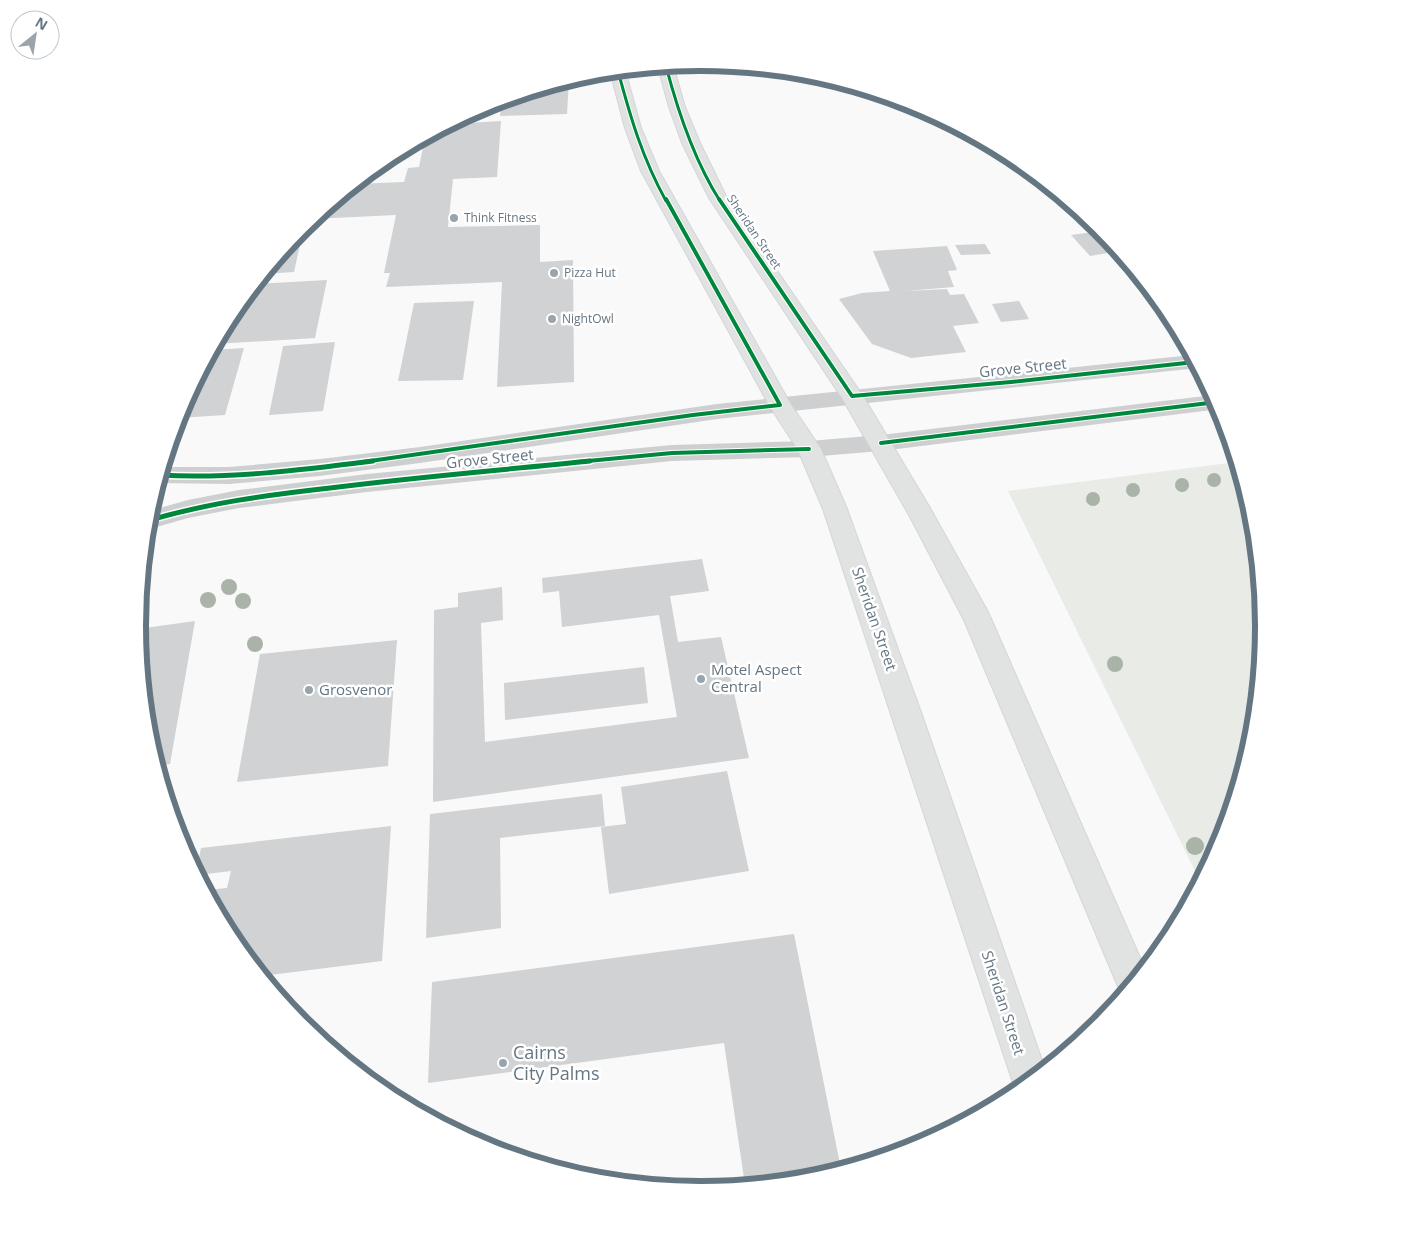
<svg xmlns="http://www.w3.org/2000/svg" width="1401" height="1252" viewBox="0 0 1401 1252" font-family="'Open Sans',sans-serif">
	<style>
		.green { fill: #e8ebe6 }
		.building { fill: #d0d2d3 }
		.lines { fill: none; stroke-linecap: round; stroke-linejoin: round }
		.trunk-casing { stroke: #d5d6d6; stroke-width: 2 }
		.tertiary { fill: #cecfd0; fill-rule: evenodd }
		.trunk { fill: #e1e2e2; fill-rule: evenodd }
		.cycleway-far2-casing { stroke: #fff; stroke-width: 5 }
		.cycleway-far1-casing { stroke: #fff; stroke-width: 6 }
		.cycleway-casing { stroke: #fff; stroke-width: 8 }
		.cycleway-far2 { stroke: #00873e; stroke-width: 3 }
		.cycleway-far1 { stroke: #00873e; stroke-width: 4 }
		.cycleway { stroke: #00873e; stroke-width: 5 }
		.tree { fill: #a9b3a7 }
		.poi-dot { fill: #99a4ac; stroke: #fff; stroke-width: 2 }
		.labels { text-anchor: middle; stroke-width: 5; stroke-linejoin: round; paint-order: stroke }
		.far-poi-label { font-size: 12px; fill: #657683; stroke: #fff; text-anchor: start }
		.far-street-label { font-size: 12px; fill: #657683; stroke: #fff }
		.street-label { font-size: 15px; fill: #657683; stroke: #fff }
		.poi-label { font-size: 15px; fill: #657683; stroke: #fff; text-anchor: start }
		.near-poi-label { font-size: 18px; fill: #657683; stroke: #fff; text-anchor: start }
		.rim { fill: none; stroke: #657683; stroke-width: 6 }
	</style>
	<rect width="100%" height="100%" fill="#f9f9f9"/>
	<path class="green" d="M1237 462 1253 516 1264 626 1253 736 1221 842 1200 881 1008 491Z"/>
	<g class="building">
		<path d="M569 80 567 114 500 116 502 100Z"/>
		<path d="M501 121 497 177 453 179 448 227 540 225V262L573 260 574 382 497 387 502 282 386 287 390 273H384L396 215 313 219 355 184 404 182 408 168 419 167 425 137 451 124Z"/>
		<path d="M1094 232 1114 252 1090 256 1071 235Z"/>
		<path d="M302 236 294 272 264 274 294 237Z"/>
		<path d="M985 244 991 254 961 255 955 245Z"/>
		<path d="M947 246 957 270 948 271 954 287 905 291 947 289 950 295 964 294 979 323 953 326 966 352 911 358 872 344 839 299 862 293 890 291 873 251Z"/>
		<path d="M327 280 315 338 215 344 232 313 255 284Z"/>
		<path d="M474 301 463 380 398 381 414 303Z"/>
		<path d="M1019 301 1029 319 1001 322 992 304Z"/>
		<path d="M335 342 323 411 269 415 283 346Z"/>
		<path d="M244 348 225 415 178 418 212 350Z"/>
		<path d="M702 559 709 591 670 596 678 642 721 637 749 758 433 802 434 610 458 607V593L502 587 503 620 481 623 485 742 677 717 659 615 562 627 559 591 543 593 542 578Z"/>
		<path d="M195 621 170 764 157 766 148 736 137 629Z"/>
		<path d="M397 640 388 766 237 782 260 654Z"/>
		<path d="M644 667 648 703 505 720 504 683Z"/>
		<path d="M727 771 749 871 609 894 601 827 626 824 621 787Z"/>
		<path d="M602 794 605 826 500 838 501 928 426 938 430 814Z"/>
		<path d="M391 826 382 961 262 976 232 939 206 890 227 888 231 871 198 875 196 872 201 848Z"/>
		<path d="M794 934 841 1169 810 1179 745 1185 724 1043 428 1083 432 982Z"/>
	</g>
	<g class="lines">
		<defs>
			<g id="trunk">
				<path d="M673 65 685 107 700 143 727 198 863 396 930 508 988 612 1145 969 1122 996 964 620 909 515 842 398 709 198 682 143 669 107 658 67Z"/>
				<path d="M625 70 641 128 659 171 790 403 821 449 847 509 922 715 1045 1069 1016 1092 823 509 798 450 769 405 641 171 625 128 610 71Z"/>
			</g>
		</defs>
		<use href="#trunk" class="trunk-casing"/>
		<g class="tertiary">
			<path d="M1192 355 1198 368 717 419 420 463 320 476 229 484 158 483 163 467H229L320 459 420 447 717 404Z"/>
			<path d="M1213 395 1220 409 881 451 809 457 672 461 367 492 239 508 188 518 146 530 149 511 188 500 239 490 367 474 672 445 809 441 881 435Z"/>
		</g>
		<use href="#trunk" class="trunk"/>
		<defs>
			<g id="cycleway-far2">
				<path d="M666 66C678 112 694 160 720 201"/>
				<path d="M618 71C631 119 642 157 666 201"/>
			</g>
			<g id="cycleway-far1">
				<path d="M719 199 852 396 1011 382 1195 362"/>
				<path d="M881 443 1217 402"/>
				<path d="M363 462 693 415 780 405 666 199"/>
				<path d="M577 462 672 453 809 449"/>
			</g>
			<g id="cycleway">
				<path d="M160 475C231 479 302 470 373 461"/>
				<path d="M147 521C207 503 267 495 330 488 416 477 503 470 590 461"/>
			</g>
		</defs>
		<use href="#cycleway-far2" class="cycleway-far2-casing"/>
		<use href="#cycleway-far1" class="cycleway-far1-casing"/>
		<use href="#cycleway" class="cycleway-casing"/>
		<use href="#cycleway-far2" class="cycleway-far2"/>
		<use href="#cycleway-far1" class="cycleway-far1"/>
		<use href="#cycleway" class="cycleway"/>
	</g>
	<g class="tree">
		<circle cx="1214" cy="480" r="7"/>
		<circle cx="1182" cy="485" r="7"/>
		<circle cx="1133" cy="490" r="7"/>
		<circle cx="1093" cy="499" r="7"/>
		<circle cx="229" cy="587" r="8"/>
		<circle cx="208" cy="600" r="8"/>
		<circle cx="243" cy="601" r="8"/>
		<circle cx="255" cy="644" r="8"/>
		<circle cx="1115" cy="664" r="8"/>
		<circle cx="1195" cy="846" r="9"/>
	</g>
	<g class="poi-dot">
		<circle cx="454" cy="218" r="5"/>
		<circle cx="554" cy="273" r="5"/>
		<circle cx="552" cy="319" r="5"/>
		<circle cx="701" cy="679" r="5"/>
		<circle cx="309" cy="690" r="5"/>
		<circle cx="503" cy="1063" r="5"/>
	</g>
	<g class="labels">
		<g class="far-poi-label">
			<text x="464" y="222">Think Fitness</text>
			<text x="564" y="277">Pizza Hut</text>
			<text x="562" y="323">NightOwl</text>
		</g>
		<g class="far-street-label">
			<text transform="translate(754 232) rotate(56)" y="4">Sheridan Street</text>
		</g>
		<g class="street-label">
			<text transform="translate(1023 368) rotate(-6)" y="5">Grove Street</text>
			<text transform="translate(490 459) rotate(-6)" y="5">Grove Street</text>
			<text transform="translate(874 619) rotate(71)" y="5">Sheridan Street</text>
			<text transform="translate(1003 1003) rotate(72)" y="5">Sheridan Street</text>
		</g>
		<g class="poi-label">
			<text x="711" y="675">Motel Aspect<tspan x="711" dy="17">Central</tspan></text>
			<text x="319" y="695">Grosvenor</text>
		</g>
		<g class="near-poi-label">
			<text x="513" y="1059">Cairns<tspan x="513" dy="21">City Palms</tspan></text>
		</g>
	</g>
	<path d="M0 0H1401V1252H0ZM700 71H701A554 554 0 0 1 1255 625V627A554 554 0 0 1 701 1181H700A554 554 0 0 1 146 627V625A554 554 0 0 1 700 71Z" fill="#fff" fill-rule="evenodd"/>
	<path class="rim" d="M700 71H701A554 554 0 0 1 1255 625V627A554 554 0 0 1 701 1181H700A554 554 0 0 1 146 627V625A554 554 0 0 1 700 71Z"/>
	<g transform="translate(35 35) rotate(30)"><circle r="24" fill="#ffffff" stroke="#c1c8cd"/>
	<path d="M0-4L9 19L0 12L-9 19Z" fill="#99a4ac"/>
	<text y="-8" font-size="14" font-weight="bold" text-anchor="middle" fill="#657683">N</text>
	</g>
</svg>
